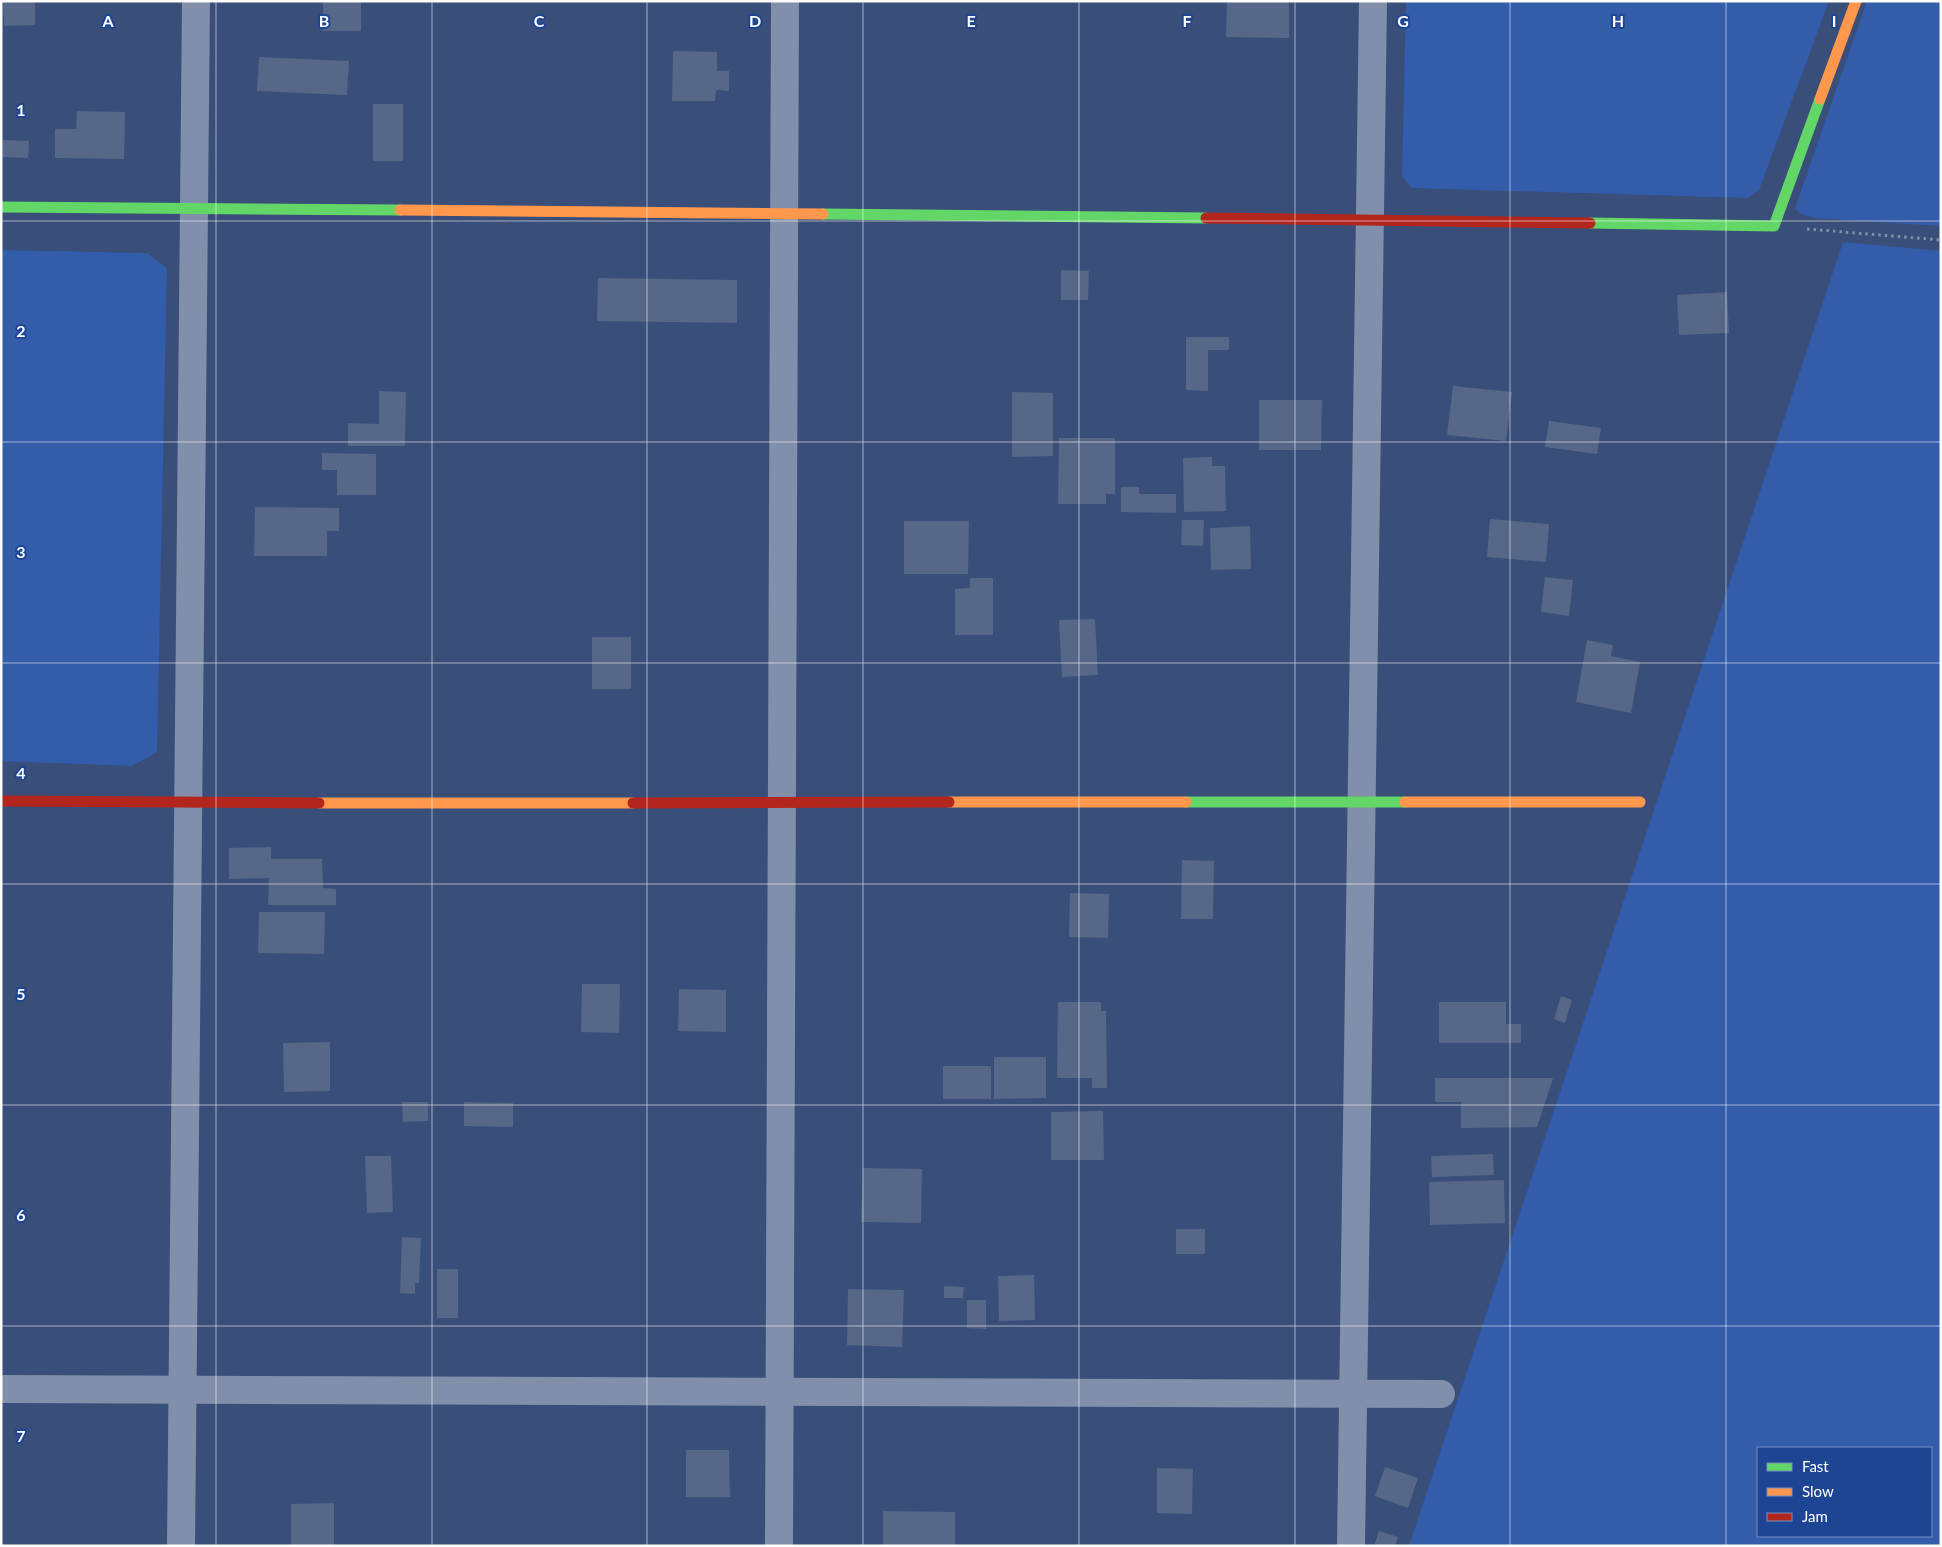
<svg xmlns="http://www.w3.org/2000/svg" width="1942" height="1547" viewBox="0 0 1942 1547" font-family="Lato,sans-serif">
	<style>
		.green { fill: #335caa; fill-rule: evenodd }
		.building { fill: #566788 }
		.lines { fill: none; stroke-linecap: round; stroke-linejoin: round }
		.path { stroke: #828fab; stroke-width: 3; stroke-dasharray: 2.5 4; stroke-linecap: butt }
		.street { stroke: #828fab; stroke-width: 28 }
		.fast { stroke: #63d668; stroke-width: 11 }
		.slow { stroke: #ff974d; stroke-width: 11 }
		.jam { stroke: #b3261e; stroke-width: 11 }
		.grid { fill: none; stroke: #fff; stroke-width: 1; stroke-opacity: 0.55 }
		.grid-label { font-size: 16px; text-anchor: middle; font-weight: bold; fill: #fff; stroke: #1e4594; stroke-width: 4; stroke-linejoin: round; paint-order: stroke }
	</style>
	<rect width="100%" height="100%" fill="#394e79"/>
	<g class="green">
		<path d="M1406 1H1829L1759 190 1748 198 1412 188 1402 176Z"/>
		<path d="M1867 1H1941V226L1814 218 1801 214 1795 208Z"/>
		<path d="M1843 242 1941 251V1546H1409ZM1758 1448H1931V1536H1758Z"/>
		<path d="M1 250 147 253 167 268 157 752 132 766 1 761Z"/>
	</g>
	<g class="building">
		<path d="M3 1H35V25L4 26Z"/>
		<rect x="323" y="1" width="38" height="30"/>
		<path d="M1227 1H1289V38L1226 37Z"/>
		<path d="M673 51 717 52V71H729V91L716 90 715 101H672Z"/>
		<path d="M259 57 349 61 347 95 257 91Z"/>
		<rect x="373" y="104" width="30" height="57"/>
		<path d="M77 111 125 112 124 159 55 158V129H76Z"/>
		<path d="M3 140 29 141 28 158 3 157Z"/>
		<path d="M1061 270 1089 271 1088 300H1061Z"/>
		<path d="M598 278 737 280V323L597 321Z"/>
		<path d="M1727 292 1729 333 1679 335 1677 295Z"/>
		<path d="M1186 337H1229V350H1208V391L1186 390Z"/>
		<path d="M1453 386 1512 392 1506 441 1447 435Z"/>
		<path d="M379 391 406 392 405 446H348V423L379 424Z"/>
		<path d="M1012 392 1053 393V456L1012 457Z"/>
		<path d="M1259 400H1322L1321 450H1259Z"/>
		<path d="M1549 421 1601 428 1597 454 1545 447Z"/>
		<path d="M1059 438H1115V494H1106V504H1058Z"/>
		<path d="M322 453 376 454V495H337V470H322Z"/>
		<path d="M1212 457V466H1225L1226 511 1184 512 1183 458Z"/>
		<path d="M1121 487H1139V494H1176V513L1121 512Z"/>
		<path d="M255 507 339 508V531H327V556H254Z"/>
		<path d="M1490 519 1549 524 1546 562 1487 557Z"/>
		<path d="M1182 520H1204L1203 546 1181 545Z"/>
		<path d="M904 521H969L968 574H904Z"/>
		<path d="M1250 526 1251 569 1211 570 1210 528Z"/>
		<path d="M1545 577 1573 580 1569 616 1541 612Z"/>
		<path d="M970 578H993V635H955V589L970 588Z"/>
		<path d="M1095 619 1098 675 1062 677 1059 620Z"/>
		<rect x="592" y="637" width="39" height="52"/>
		<path d="M1587 640 1613 645 1611 656 1640 662 1631 713 1576 702Z"/>
		<path d="M271 847V859H322L323 888 336 889V905H268L269 878 229 879V848Z"/>
		<path d="M1182 860 1214 861 1213 919H1181Z"/>
		<path d="M1070 893 1109 894 1108 938 1069 937Z"/>
		<path d="M259 912H325L324 954 258 953Z"/>
		<path d="M582 984H620L619 1033 581 1032Z"/>
		<path d="M679 989 726 990V1032L678 1031Z"/>
		<path d="M1561 996 1572 1000 1565 1023 1554 1019Z"/>
		<path d="M1058 1002H1101V1011H1106L1107 1088H1092V1078H1057Z"/>
		<path d="M1439 1002H1506V1024H1521V1043H1439Z"/>
		<path d="M330 1042V1091L284 1092 283 1043Z"/>
		<path d="M994 1057H1046V1098L994 1099Z"/>
		<rect x="943" y="1066" width="48" height="33"/>
		<path d="M1435 1078H1553L1537 1127 1461 1128V1102H1435Z"/>
		<path d="M402 1102H428V1121L403 1122Z"/>
		<path d="M464 1102 513 1103V1127L464 1126Z"/>
		<path d="M1103 1111 1104 1160H1051V1112Z"/>
		<path d="M1493 1154 1494 1175 1432 1177 1431 1156Z"/>
		<path d="M365 1156H391L393 1212 367 1213Z"/>
		<path d="M863 1168 922 1169 921 1223 861 1222Z"/>
		<path d="M1504 1180 1505 1223 1430 1225 1429 1182Z"/>
		<rect x="1176" y="1229" width="29" height="25"/>
		<path d="M402 1237 421 1238 419 1283H415V1294L400 1293Z"/>
		<rect x="437" y="1269" width="21" height="49"/>
		<path d="M1034 1275 1035 1320 999 1321 998 1276Z"/>
		<path d="M944 1286 964 1287 963 1298H944Z"/>
		<path d="M848 1289 904 1290 902 1347 847 1345Z"/>
		<path d="M967 1300H986V1329L967 1328Z"/>
		<path d="M686 1450H729L730 1497H686Z"/>
		<path d="M1385 1467 1418 1478 1408 1508 1375 1496Z"/>
		<path d="M1157 1468 1193 1469 1192 1514 1157 1513Z"/>
		<path d="M334 1503V1546H291V1504Z"/>
		<path d="M883 1511 955 1512V1546H883Z"/>
		<path d="M1379 1531 1398 1537 1395 1546H1374Z"/>
	</g>
	<g class="lines">
		<path class="path" d="M1807 229 1941 240"/>
		<g class="street">
			<path d="M1 1389 1441 1394"/>
			<path d="M181 1546 196 1"/>
			<path d="M779 1546 785 1"/>
			<path d="M1351 1546 1373 1"/>
		</g>
		<g class="fast">
			<path d="M1 207 400 210"/>
			<path d="M823 214 1206 218"/>
			<path d="M1590 223 1774 226 1820 99"/>
			<path d="M1186 802H1405"/>
		</g>
		<g class="slow">
			<path d="M1820 99 1856 1"/>
			<path d="M400 210 823 214"/>
			<path d="M949 802H1186"/>
			<path d="M1405 802H1640"/>
			<path d="M319 803H633"/>
		</g>
		<g class="jam">
			<path d="M1206 218 1590 223"/>
			<path d="M1 801 319 803"/>
			<path d="M633 803 949 802"/>
		</g>
	</g>
	<path class="grid" d="M216 1V1546M432 1V1546M647 1V1546M863 1V1546M1079 1V1546M1295 1V1546M1510 1V1546M1726 1V1546M1 221H1941M1 442H1941M1 663H1941M1 884H1941M1 1105H1941M1 1326H1941"/>
	<g class="grid-label">
		<text x="108" y="27">A</text>
		<text x="324" y="27">B</text>
		<text x="539" y="27">C</text>
		<text x="755" y="27">D</text>
		<text x="971" y="27">E</text>
		<text x="1187" y="27">F</text>
		<text x="1403" y="27">G</text>
		<text x="1618" y="27">H</text>
		<text x="1834" y="27">I</text>
		<text x="21" y="116">1</text>
		<text x="21" y="337">2</text>
		<text x="21" y="558">3</text>
		<text x="21" y="779">4</text>
		<text x="21" y="1000">5</text>
		<text x="21" y="1221">6</text>
		<text x="21" y="1442">7</text>
	</g>
	<rect width="1942" height="1547" fill="none" stroke="#ffffff" stroke-width="5"/>
	<rect x="1757" y="1447" width="175" height="90" fill="#1e4594" stroke="#788fbf"/>
	<rect x="1767" y="1463" width="25" height="8" fill="#63d668" stroke="#788fbf"/>
	<text x="1802" y="1472" font-size="15" fill="#ffffff">Fast</text>
	<rect x="1767" y="1488" width="25" height="8" fill="#ff974d" stroke="#788fbf"/>
	<text x="1802" y="1497" font-size="15" fill="#ffffff">Slow</text>
	<rect x="1767" y="1513" width="25" height="8" fill="#b3261e" stroke="#788fbf"/>
	<text x="1802" y="1522" font-size="15" fill="#ffffff">Jam</text>
</svg>
